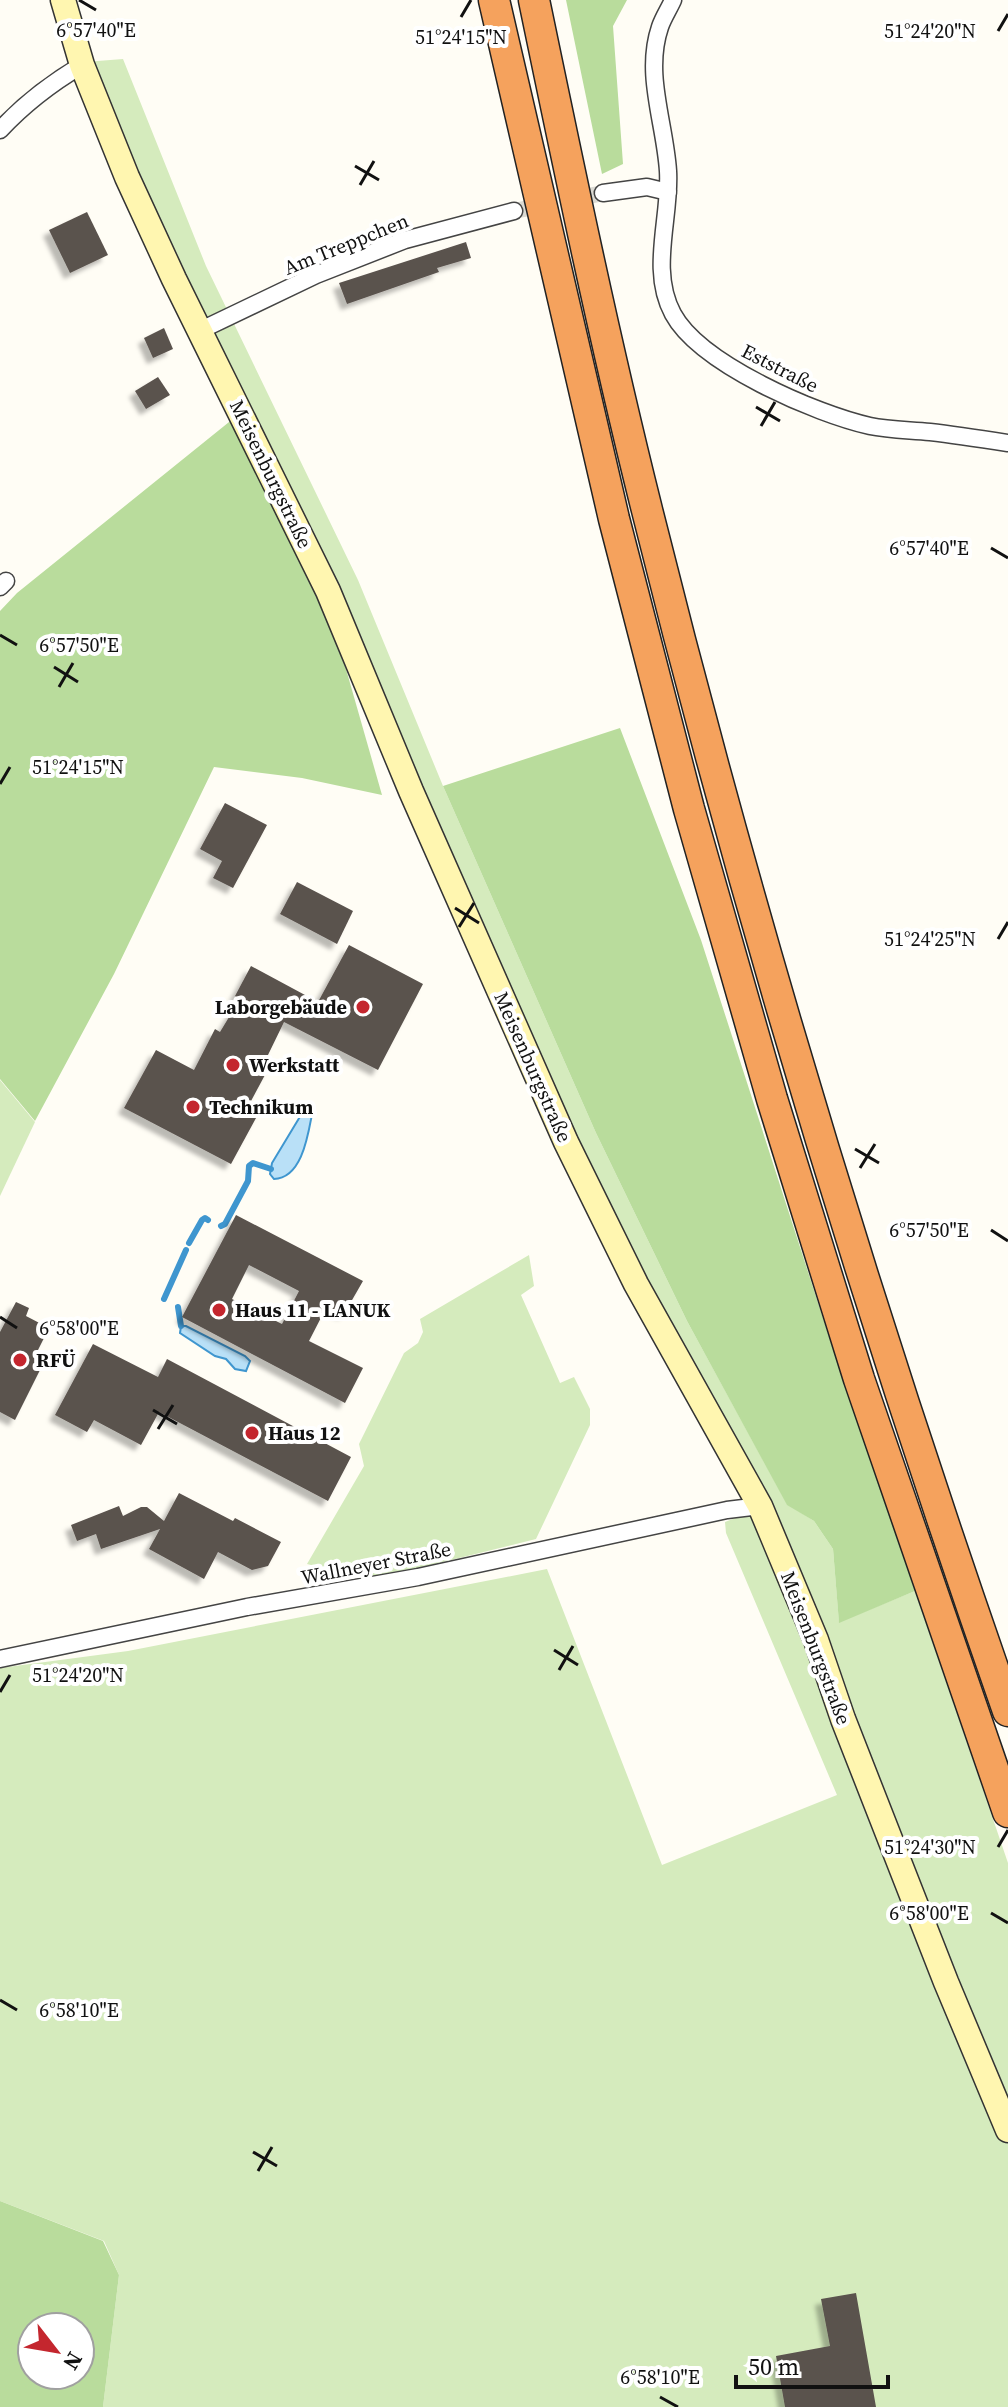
<svg xmlns="http://www.w3.org/2000/svg" width="1008" height="2407" viewBox="0 0 1008 2407" font-family="'Source Serif 4',serif">
	<style>
		.green { fill: #d5ebbd }
		.forest { fill: #b9dc9c; fill-rule: evenodd }
		.water { fill: #b9e0f7; stroke: #3f96cf; stroke-width: 2 }
		.lines { fill: none; stroke-linecap: round; stroke-linejoin: round }
		.stream { stroke: #3f96cf; stroke-width: 6 }
		.building { fill: #5a524d; fill-rule: evenodd; filter: url(#shadow) }
		.minor-tunnel { stroke: #dbdad3; stroke-width: 16; stroke-dasharray: 16 8; stroke-linecap: butt }
		.minor-casing { stroke: #444; stroke-width: 19 }
		.secondary-casing { stroke: #333; stroke-width: 27 }
		.motorway-casing { stroke: #222; stroke-width: 33 }
		.minor { stroke: #fff; stroke-width: 16 }
		.secondary { stroke: #fff6b0; stroke-width: 24 }
		.motorway { stroke: #f5a25d; stroke-width: 30 }
		.ticks { fill: none; stroke: #111; stroke-width: 3 }
		.poi-dot { fill: #c4262e; stroke: #fff; stroke-width: 3 }
		.labels { text-anchor: middle; stroke-width: 8; stroke-linejoin: round; paint-order: stroke }
		.street-label { font-size: 20px; fill: #111; stroke: #fff }
		.poi-label { font-size: 20px; font-weight: bold; fill: #111; stroke: #fff; text-anchor: start }
		.ticks-label { font-size: 20px; text-anchor: middle; fill: #111; stroke: #fff; stroke-width: 8; stroke-linejoin: round; paint-order: stroke }
	</style>
	<defs>
		<filter id="shadow"><feDropShadow dx="-6" dy="6" stdDeviation="2" flood-color="#0004"/></filter>
	</defs>
	<rect width="100%" height="100%" fill="#fffdf5"/>
	<g class="green">
		<path d="M123 59 206 266 358 580 443 786 596 1133 687 1321 787 1504 814 1521 833 1549 839 1622 915 1591 1008 1863V2407H103L119 2275 104 2241 0 2201V1668L128 1651 547 1569 662 1865 837 1795 726 1533 725 1522 761 1508 639 1283 85 62Z"/>
		<path d="M0 1080 35 1122 0 1196Z"/>
		<path d="M529 1255 534 1286 521 1295 560 1383 574 1377 590 1409V1425L536 1539 370 1580 307 1564 364 1466 359 1444 404 1353 418 1343 423 1332 420 1319Z"/>
	</g>
	<g class="forest">
		<path d="M566 0H627L613 26 623 164 602 174Z"/>
		<path d="M239 414 324 592 382 795 302 778 214 767 114 974 35 1121 0 1079V611L17 593Z"/>
		<path d="M620 728 701 940 830 1340 915 1591 839 1623 833 1549 814 1521 787 1505 687 1321 596 1133 443 786Z"/>
		<path d="M0 2201 103 2241 119 2275 103 2407H0ZM32 2327H80V2375H32Z"/>
	</g>
	<g class="water">
		<path d="M308 1108 312 1114C308 1135 302 1178 274 1179L270 1174 272 1163 304 1110Z"/>
		<path d="M181 1326H186L245 1356 250 1361 246 1371 235 1369 226 1359 215 1356 180 1333Z"/>
	</g>
	<g class="lines">
		<g class="stream">
			<path d="M221 1226 225 1224 248 1181 249 1166 253 1163 271 1169"/>
			<path d="M189 1243 202 1220 205 1218 208 1220"/>
			<path d="M164 1299 186 1250"/>
			<path d="M178 1307 181 1326"/>
		</g>
	</g>
	<g class="building">
		<path d="M87 212 108 255 70 273 49 230Z"/>
		<path d="M466 242 471 258 437 268 439 272 347 304 339 283Z"/>
		<path d="M164 328 173 349 153 358 144 338Z"/>
		<path d="M158 377 170 395 146 409 135 391Z"/>
		<path d="M225 803 267 825 233 888 213 878 222 861 200 849Z"/>
		<path d="M297 882 353 911 337 944 280 914Z"/>
		<path d="M349 945 423 984 378 1070 284 1022 267 1057 273 1060 251 1101 262 1107 231 1164 124 1108 156 1050 194 1070 215 1029 220 1032 240 999 235 996 251 966 318 1002Z"/>
		<path d="M236 1215 363 1281 344 1314 327 1306 309 1341 363 1368 345 1403 182 1317ZM249 1265 299 1291 282 1324 232 1299Z"/>
		<path d="M16 1302 29 1308 26 1316 49 1328 34 1358 44 1362 15 1420 0 1412V1332Z"/>
		<path d="M93 1344 158 1377 167 1359 351 1457 328 1501 159 1412 141 1445 94 1420 87 1432 55 1415Z"/>
		<path d="M179 1493 233 1521 235 1518 281 1542 268 1566 252 1570 218 1552 204 1579 149 1549 160 1529 101 1549 96 1534 77 1541 71 1525 119 1506 123 1516 141 1507H147L164 1521Z"/>
		<path d="M856 2293 876 2407H785L776 2356 830 2346 821 2299Z"/>
	</g>
	<g class="lines">
		<path class="minor-tunnel" d="M514 211 603 193"/>
		<defs>
			<g id="minor">
				<path d="M673 0C669 9 663 18 660 27 644 74 665 123 668 171 671 217 649 270 673 314 700 364 816 414 870 426 889 430 910 430 930 432 956 435 982 439 1008 443"/>
				<path d="M0 130C25 103 50 84 82 65"/>
				<path d="M603 193 647 187 668 192"/>
				<path d="M199 331 316 275 405 240 514 211"/>
				<path d="M0 587 6 581"/>
				<path d="M0 1659 247 1607 418 1577 727 1510 760 1506"/>
			</g>
			<path id="secondary" d="M63 0 82 65 127 177 174 279 328 591 411 791 566 1142 636 1284 760 1506 816 1640 843 1719 946 1982 1008 2130"/>
			<g id="motorway">
				<path d="M494 0 614 519 689 809 772 1099 859 1379 1008 1812"/>
				<path d="M534 0C569 169 604 338 646 506 747 913 869 1315 1008 1711"/>
			</g>
		</defs>
		<use href="#minor" class="minor-casing"/>
		<use href="#secondary" class="secondary-casing"/>
		<use href="#motorway" class="motorway-casing"/>
		<use href="#minor" class="minor"/>
		<use href="#secondary" class="secondary"/>
		<use href="#motorway" class="motorway"/>
	</g>
	<path class="ticks" d="M79 0 96 10M461 17 471 0M998 31 1008 14M355 166 379 180M360 185 374 161M756 407 780 421M761 426 775 402M991 548 1008 558M0 635 17 645M54 667 78 682M59 687 73 663M0 784 10 767M455 908 479 923M459 927 474 903M998 939 1008 922M855 1149 879 1163M860 1168 875 1144M991 1230 1008 1241M0 1317 17 1328M153 1410 177 1424M158 1429 173 1405M554 1650 578 1665M559 1670 573 1646M0 1692 10 1675M998 1847 1008 1830M991 1913 1008 1923M0 2000 17 2010M253 2152 277 2166M258 2171 272 2147M660 2397 678 2407"/>
	<g class="poi-dot">
		<circle cx="363" cy="1007" r="8"/>
		<circle cx="233" cy="1065" r="8"/>
		<circle cx="193" cy="1107" r="8"/>
		<circle cx="219" cy="1310" r="8"/>
		<circle cx="20" cy="1360" r="8"/>
		<circle cx="252" cy="1433" r="8"/>
	</g>
	<g class="labels">
		<g class="street-label">
			<text transform="translate(346 244) rotate(-22)" y="7">Am Treppchen</text>
			<text transform="translate(780 368) rotate(27)" y="7">Eststraße</text>
			<text transform="translate(271 474) rotate(64)" y="7">Meisenburgstraße</text>
			<text transform="translate(533 1067) rotate(66)" y="7">Meisenburgstraße</text>
			<text transform="translate(376 1563) rotate(-11)" y="7">Wallneyer Straße</text>
			<text transform="translate(816 1648) rotate(69)" y="7">Meisenburgstraße</text>
		</g>
		<g class="poi-label">
			<text x="347" y="1014" text-anchor="end">Laborgebäude</text>
			<text x="249" y="1072">Werkstatt</text>
			<text x="209" y="1114">Technikum</text>
			<text x="235" y="1317">Haus 11 - LANUK</text>
			<text x="36" y="1367">RFÜ</text>
			<text x="268" y="1440">Haus 12</text>
		</g>
	</g>
	<g class="ticks-label">
		<text x="96" y="37">6°57'40"E</text>
		<text x="930" y="38">51°24'20"N</text>
		<text x="461" y="44">51°24'15"N</text>
		<text x="929" y="555">6°57'40"E</text>
		<text x="79" y="652">6°57'50"E</text>
		<text x="78" y="774">51°24'15"N</text>
		<text x="930" y="946">51°24'25"N</text>
		<text x="929" y="1237">6°57'50"E</text>
		<text x="79" y="1335">6°58'00"E</text>
		<text x="78" y="1682">51°24'20"N</text>
		<text x="930" y="1854">51°24'30"N</text>
		<text x="929" y="1920">6°58'00"E</text>
		<text x="79" y="2017">6°58'10"E</text>
		<text x="660" y="2384">6°58'10"E</text>
	</g>
	<g transform="translate(56 2351) rotate(121)"><circle r="38" fill="#ffffff" stroke="#a0a0a0" stroke-width="2"/>
	<path d="M0-6L14 30L0 20L-14 30Z" fill="#c4262e"/>
	<text y="-12" font-size="22" font-weight="bold" text-anchor="middle" fill="#111111">N</text>
	</g>
	<path d="M736 2375v12h152v-12" fill="none" stroke="#111111" stroke-width="4"/>
	<text x="748" y="2375" font-size="24" fill="#111111" stroke="#ffffff" stroke-width="6" paint-order="stroke">50 m</text>
</svg>
